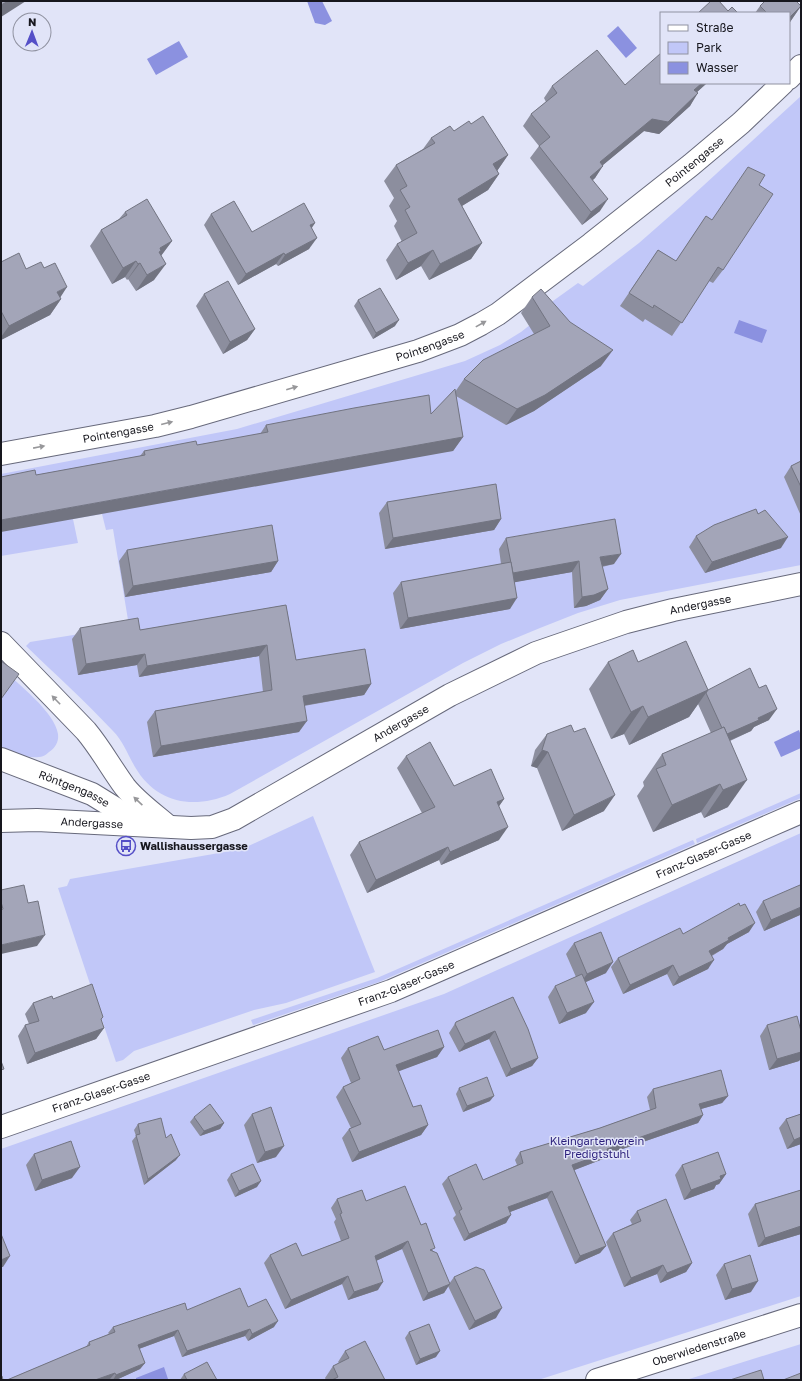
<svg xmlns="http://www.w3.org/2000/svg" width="802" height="1381" viewBox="0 0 802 1381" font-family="'Golos Text',sans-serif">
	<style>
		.green { fill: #c1c7f8 }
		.water { fill: #8b91e0 }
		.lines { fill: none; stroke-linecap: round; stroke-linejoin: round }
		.minor-casing { stroke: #67697b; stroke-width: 24 }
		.minor { stroke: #fff; stroke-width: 22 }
		.wall { fill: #8c8e9e }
		.shaded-wall { fill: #727481 }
		.building { fill: #a3a5b8; stroke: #727481 }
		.oneway { fill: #97979a }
		.labels { text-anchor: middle; stroke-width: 3; stroke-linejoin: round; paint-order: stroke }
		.street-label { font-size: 11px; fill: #17171e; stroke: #e1e4f8 }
		.poi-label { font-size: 11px; font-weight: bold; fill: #17171e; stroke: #e1e4f8; text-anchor: start }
		.park-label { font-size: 11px; fill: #2b1f7b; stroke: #e1e4f8 }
	</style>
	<rect width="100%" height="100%" fill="#e1e4f8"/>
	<g class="green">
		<path d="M801 96V565L620 600 578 613 540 628 501 644 463 663 230 794C193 810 156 803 135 767 128 755 123 741 113 731 85 701 55 674 26 646L30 642 129 626 113 529 106 530 102 514 73 519 78 543 1 556V474L237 429 465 361 500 345 521 332 549 310 546 306 578 283 583 286 639 243 680 207Z"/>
		<path d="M1 668C17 683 55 712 58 734 59 742 55 748 49 752 38 764 15 753 1 747Z"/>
		<path d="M801 793V798L697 843 696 839Z"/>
		<path d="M313 816 375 972 286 1003 254 1010 134 1051 123 1060 116 1062 58 888 67 886 70 879 242 849Z"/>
		<path d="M801 833V1296L538 1380H1V1149L444 994Z"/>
		<path d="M693 840 695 844 379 982 253 1025 251 1020 377 978Z"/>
		<path d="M801 1344V1380H686Z"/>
	</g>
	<g class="water">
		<path d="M307 1H322L332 21 325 25 315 23Z"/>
		<path d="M618 26 637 48 626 58 607 36Z"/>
		<path d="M179 41 188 57 156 75 147 59Z"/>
		<path d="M739 320 767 330 762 343 734 333Z"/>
		<path d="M799 730 801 736V748L781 757 774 742Z"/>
		<path d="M164 1367 168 1379 136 1380V1378Z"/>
	</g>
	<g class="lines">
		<defs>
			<g id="minor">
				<path d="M789 78 801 66"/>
				<path id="s1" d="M1 454 155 426 191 417 418 351 460 335 481 324 498 314 591 244 691 165 741 123 783 83"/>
				<path d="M1 643 86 731C101 749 111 768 125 787 137 802 153 813 168 826"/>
				<path id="s2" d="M1 759 92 794 131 818 143 821"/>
				<path id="s3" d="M1 821 37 820 191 828 212 827 234 819 450 695 536 653 626 622 673 610 801 584"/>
				<path id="s4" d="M1 1127 391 991 801 812"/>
				<path id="s5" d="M597 1380 801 1315"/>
			</g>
		</defs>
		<use href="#minor" class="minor-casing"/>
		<use href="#minor" class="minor"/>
	</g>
	<g class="wall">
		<path d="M797 2 801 6 790 22 789 13H755L760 6Z"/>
		<path d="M707 83 697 92 690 106 659 134 644 131 603 165 595 178 593 180 600 211 582 225 530 158 539 146 523 126 531 114 546 102 544 98 552 86Z"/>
		<path d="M471 124 508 155 497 171 499 174 488 190 462 206 482 243 471 259 429 280 421 266 396 280 386 260 397 244 402 242 394 226 397 221 389 206 394 198 384 181 396 165 423 149 431 138 454 131Z"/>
		<path d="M759 185 723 270 713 283 709 281 672 336 645 319 643 322 620 306 658 250 676 261 706 216 712 220Z"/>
		<path d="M125 212 172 241 161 256 154 280 136 291 128 279 127 280 125 277 112 284 90 246 101 230 119 219Z"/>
		<path d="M211 214 252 232 312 228 309 249 278 266 276 264 238 285 204 225Z"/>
		<path d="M1 262 26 269 60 298 61 299 50 315 1 340Z"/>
		<path d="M204 294 255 329 247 340 223 354 196 306Z"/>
		<path d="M532 297 601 366 534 411 506 425 456 396 463 437 453 451 36 475 140 456 144 451 197 445 260 434 266 425 431 414 455 392 464 379 534 334 521 313Z"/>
		<path d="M358 300 395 326 373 339 354 306Z"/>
		<path d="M801 461V516L784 477 791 466Z"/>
		<path d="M387 502 501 519 494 530 385 549 379 513Z"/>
		<path d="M758 514 781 548 705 573 689 547 696 536Z"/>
		<path d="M506 538 614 564 602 567 608 589 600 600 586 606 574 608 572 572 514 582 510 609 400 629 393 593 401 582 501 564 499 549Z"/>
		<path d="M127 550 278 561 271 572 125 597 119 561Z"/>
		<path d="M286 605 296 660 371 684 364 695 304 706 299 732 153 757 147 722 155 711 263 692 259 656 139 677 137 665 78 675 72 639 80 628 140 630Z"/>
		<path d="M608 662H638L708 690 769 720 754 727 751 731 730 741 728 807 704 818 701 812 653 832 637 796 644 786 643 782 662 754 711 733 698 704 689 717 629 745 624 734 611 739 589 689Z"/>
		<path d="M547 734 604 811 562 831 537 768 531 766 535 750Z"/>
		<path d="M406 756 454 786 504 799 499 806V840L441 865 439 860 367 893 350 855 359 842 422 813 397 768Z"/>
		<path d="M763 901 800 915 764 931 756 912Z"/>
		<path d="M749 932 727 944 723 949 712 956 708 969 673 986 667 974 623 994 611 967 618 958 683 934Z"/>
		<path d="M574 943 606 973 586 982V1013L559 1024 548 997 555 986 576 977 566 954Z"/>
		<path d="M513 997 538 1058 532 1066 506 1077 489 1039 459 1052 449 1033 456 1022Z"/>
		<path d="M53 999 103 1017 101 1020 104 1028 96 1039 27 1064 18 1036 25 1025 29 1024 25 1014 33 1003Z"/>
		<path d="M767 1025 801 1031V1058L799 1061 769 1070 760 1036Z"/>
		<path d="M444 1047 437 1057 398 1071 413 1107 428 1125 421 1135 352 1162 342 1138 349 1129 351 1128 336 1097 343 1087 351 1083 341 1058 348 1048 384 1050Z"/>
		<path d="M459 1088 490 1101 463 1112 456 1094Z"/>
		<path d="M653 1089 728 1096 722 1103 701 1109 703 1115 698 1123 605 1155 603 1159 574 1170 606 1246 600 1253 575 1264 547 1198 510 1212 506 1223 464 1241 453 1218 456 1215 442 1184 448 1177 483 1180 517 1165 515 1160 520 1152 600 1128 650 1110 647 1097Z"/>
		<path d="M252 1114 276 1157 257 1163 244 1125Z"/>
		<path d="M801 1114V1144L787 1149 779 1128 786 1119Z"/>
		<path d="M194 1117 224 1123 220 1129 200 1136 190 1122Z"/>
		<path d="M138 1124 166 1138 176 1160 144 1185 132 1141 136 1136 134 1130Z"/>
		<path d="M34 1154 72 1178 35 1191 26 1165Z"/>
		<path d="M682 1165 726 1174 719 1184 716 1185 714 1189 684 1200 675 1175Z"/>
		<path d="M231 1174 257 1187 235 1197 227 1180Z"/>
		<path d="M801 1190V1234L758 1247 748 1214 755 1204Z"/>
		<path d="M337 1199 366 1201 421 1225 433 1251 449 1284 454 1277 496 1318 469 1330 448 1286 444 1293 423 1301 402 1249 376 1261 378 1290 348 1300 342 1284 285 1309 264 1263 270 1255 302 1256 341 1241 334 1222 336 1219 331 1208Z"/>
		<path d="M637 1211 692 1263 686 1272 660 1283 657 1274 624 1287 606 1242 613 1233 632 1224 630 1220Z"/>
		<path d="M724 1264 751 1292 725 1300 716 1275Z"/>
		<path d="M248 1307 274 1327 248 1341 245 1336 182 1357 174 1336 139 1349 145 1363 140 1369 116 1380H111L110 1379 107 1380H7L86 1347 89 1342 109 1334 108 1333 113 1327 187 1310Z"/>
		<path d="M409 1332 436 1357 416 1365 405 1338Z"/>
		<path d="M345 1351 385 1380H326L325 1378 333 1366 339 1363 338 1362Z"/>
		<path d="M184 1374 217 1380H180Z"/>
	</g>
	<g class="shaded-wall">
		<path d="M7 1H26L1 17V5Z"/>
		<path d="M801 6 790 22 789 23V18Z"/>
		<path d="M702 83H707L686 102 694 90Z"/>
		<path d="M698 93 690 106 659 134 644 131 592 174 600 162 652 119Z"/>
		<path d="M508 155 497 171 493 164Z"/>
		<path d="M603 166 595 178 582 189 590 177Z"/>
		<path d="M499 174 488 190 447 215 458 199Z"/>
		<path d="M608 199 600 211 582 225 591 212Z"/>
		<path d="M315 223 308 234 310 225Z"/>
		<path d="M317 238 309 249 278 266 285 255Z"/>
		<path d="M172 241 160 257 154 261 160 248Z"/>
		<path d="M482 243 471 259 429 280 440 264Z"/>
		<path d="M433 250 421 266 396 280 408 263Z"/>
		<path d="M284 253 276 264 238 285 246 274Z"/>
		<path d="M136 261 125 277 112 284 123 268Z"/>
		<path d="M140 263 128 279 127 280 138 264Z"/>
		<path d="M166 264 154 280 136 291 147 275Z"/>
		<path d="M67 287 58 301 61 299 50 315 1 340V337L9 326 57 292Z"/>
		<path d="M399 320 395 326 373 339 376 333Z"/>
		<path d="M255 329 247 340 223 354 230 342Z"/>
		<path d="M613 350 601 366 534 411 506 425 517 409Z"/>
		<path d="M463 437 453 451 1 532V520Z"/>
		<path d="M501 519 494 530 385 549 393 538Z"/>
		<path d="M788 537 781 548 705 573 712 562Z"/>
		<path d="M621 554 614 564 592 568 600 557Z"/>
		<path d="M278 561 271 572 125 597 133 586Z"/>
		<path d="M579 561 572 572 505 584 513 573Z"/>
		<path d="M608 589 600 600 586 606 574 608 582 597Z"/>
		<path d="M517 598 510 609 400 629 408 618Z"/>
		<path d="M267 645 259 656 139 677 147 666Z"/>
		<path d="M145 654 137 665 78 675 86 664Z"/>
		<path d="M371 684 364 695 295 707 303 696Z"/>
		<path d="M708 690 689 717 629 745 648 717Z"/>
		<path d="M643 706 624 734 611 739 631 712Z"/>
		<path d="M777 709 769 720 754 727 751 731 717 746 725 735 758 718Z"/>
		<path d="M307 721 299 732 153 757 161 746Z"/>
		<path d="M542 750 548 752 537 768 531 766Z"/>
		<path d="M747 780 728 807 704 818 723 790Z"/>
		<path d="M720 784 701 812 653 832 672 805Z"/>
		<path d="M615 795 604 811 562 831 574 815Z"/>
		<path d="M504 799 495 812 497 802Z"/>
		<path d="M508 827 499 840 441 865 450 852Z"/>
		<path d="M448 847 439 860 367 893 376 880Z"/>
		<path d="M801 907V914L800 915 764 931 771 920Z"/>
		<path d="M755 923 749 932 727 944 723 949 703 960 709 951 728 938Z"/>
		<path d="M45 935 37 946 1 954V945Z"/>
		<path d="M714 960 708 969 673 986 679 977Z"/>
		<path d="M613 962 606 973 579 985 587 974Z"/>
		<path d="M673 965 667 974 623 994 630 985Z"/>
		<path d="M594 1002 586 1013 559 1024 567 1013Z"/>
		<path d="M104 1028 96 1039 27 1064 35 1053Z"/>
		<path d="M495 1031 489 1039 459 1052 465 1044Z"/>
		<path d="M444 1047 437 1057 389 1075 396 1065Z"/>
		<path d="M801 1052V1058L799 1061 769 1070 777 1059Z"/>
		<path d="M538 1058 532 1066 506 1077 511 1069Z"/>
		<path d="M494 1096 490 1101 463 1112 467 1106Z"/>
		<path d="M728 1096 722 1103 694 1111 699 1104Z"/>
		<path d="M703 1115 698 1123 605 1155 603 1159 567 1173 572 1165 607 1149Z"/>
		<path d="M224 1123 220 1129 200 1136 204 1131Z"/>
		<path d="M428 1125 421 1135 352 1162 359 1152Z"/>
		<path d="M801 1137V1144L787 1149 794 1140Z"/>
		<path d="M284 1146 276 1157 257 1163 265 1152Z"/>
		<path d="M180 1155 176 1160 144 1185 148 1179Z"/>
		<path d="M80 1167 72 1178 35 1191 42 1180Z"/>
		<path d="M726 1174 719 1184 716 1185 714 1189 684 1200 691 1190 720 1176Z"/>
		<path d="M261 1181 257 1187 235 1197 239 1191Z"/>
		<path d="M552 1191 547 1198 502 1215 508 1207Z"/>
		<path d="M511 1215 506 1223 464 1241 469 1234Z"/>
		<path d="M801 1226V1234L758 1247 765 1238Z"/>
		<path d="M408 1241 402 1249 369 1264 375 1256Z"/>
		<path d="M606 1246 600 1253 575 1264 580 1256Z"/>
		<path d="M10 1256 3 1267H1V1260Z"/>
		<path d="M692 1263 686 1272 660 1283 667 1273Z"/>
		<path d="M663 1265 657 1274 624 1287 631 1278Z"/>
		<path d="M348 1276 342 1284 285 1309 291 1300Z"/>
		<path d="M758 1281 751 1292 725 1300 732 1289Z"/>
		<path d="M383 1282 378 1290 348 1300 354 1292Z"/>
		<path d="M450 1284 444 1293 423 1301 428 1293Z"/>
		<path d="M502 1308 496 1318 469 1330 475 1321Z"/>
		<path d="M278 1321 274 1327 248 1341 252 1334Z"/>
		<path d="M250 1329 245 1336 182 1357 187 1351Z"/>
		<path d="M178 1330 174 1336 133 1351 138 1345Z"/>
		<path d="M440 1351 436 1357 416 1365 420 1359Z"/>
		<path d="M145 1363 140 1369 116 1380H113L116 1375Z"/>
		<path d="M115 1373 110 1379 107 1380H95Z"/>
	</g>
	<g class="building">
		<path d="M1 1H8L1 5Z"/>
		<path d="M711 1H719L728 11 732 7 738 13H698Z"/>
		<path d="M765 1H796L801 6 789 18V13H767L760 6Z"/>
		<path d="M597 50 625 85 661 53V83H702L694 90 698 93 668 122 652 119 600 162 603 166 590 177 608 199 591 212 539 146 550 137 531 114 557 93 552 86Z"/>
		<path d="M483 116 508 155 493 164 499 174 458 199 482 243 440 264 433 250 408 263 397 244 417 233 405 210 410 207 400 190 407 186 396 165 435 143 431 138 450 126 454 131 469 121 471 124Z"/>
		<path d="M748 167 765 175 759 185 773 194 723 270 718 267 682 323 654 305 653 308 629 293 658 250 676 261 706 216 712 220Z"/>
		<path d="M147 199 172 241 160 248 161 251 159 252 166 264 147 275 140 263 138 264 136 261 123 268 101 230 127 215 125 212Z"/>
		<path d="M234 201 252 232 304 203 315 223 310 225 317 238 285 255 284 253 246 274 211 214Z"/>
		<path d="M19 253 26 269 41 262 44 268 55 263 67 287 57 292 61 299 9 326 1 311V262Z"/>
		<path d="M228 281 255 329 230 342 204 294Z"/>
		<path d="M380 288 399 320 376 333 358 300Z"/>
		<path d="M541 289 570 322 613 350 545 395 517 409 464 379 483 360 550 326 532 297Z"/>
		<path d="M455 389 463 437 1 520V477L35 470 36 475 145 455 144 451 196 441 197 445 268 432 266 425 354 408 429 395 431 414Z"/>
		<path d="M801 461V487L791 466Z"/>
		<path d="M496 484 501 519 393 538 387 502Z"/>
		<path d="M756 509 758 514 765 510 788 537 712 562 696 536 714 525Z"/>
		<path d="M615 519 621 554 600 557 608 589 594 595 582 597 579 561 513 573 506 538Z"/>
		<path d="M272 525 278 561 133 586 127 550Z"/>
		<path d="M511 562 517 598 408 618 401 582Z"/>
		<path d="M286 605 296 660 365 649 371 684 303 696 307 721 161 746 155 711 272 690 267 645 147 666 145 654 86 664 80 628 138 618 140 630Z"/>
		<path d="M686 641 708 690 648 717 643 706 631 712 608 662 633 650 638 662Z"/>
		<path d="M1 661 19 674 1 699Z"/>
		<path d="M750 668 759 688 766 685 777 709 758 718 759 720 727 734 724 727 722 728 706 693 708 690Z"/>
		<path d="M571 725 574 732 585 728 615 795 574 815 548 752 542 750 547 734Z"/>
		<path d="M724 727 747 780 723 790 720 784 672 805 656 769 666 765 662 754Z"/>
		<path d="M430 742 454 786 491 769 504 799 497 802 508 827 450 852 448 847 376 880 359 842 435 807 406 756Z"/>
		<path d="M24 885 28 903 38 901 45 935 1 945V910L3 909 1 902V890Z"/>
		<path d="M800 885 801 888V907L771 920 763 901Z"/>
		<path d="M739 903 740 906 745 904 755 923 728 938 729 940 709 951 714 960 679 977 673 965 630 985 618 958 680 928 683 934Z"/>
		<path d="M601 932 613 962 587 974 574 943Z"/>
		<path d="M582 974 594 1002 567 1013 555 986Z"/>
		<path d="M92 984 103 1017 101 1019 104 1028 35 1053 25 1025 39 1021 33 1003 52 996 53 999Z"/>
		<path d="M513 997 528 1029 538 1058 511 1069 495 1031 465 1044 455 1024 456 1022Z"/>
		<path d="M797 1016 801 1031V1052L777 1059 767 1025Z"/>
		<path d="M438 1030 444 1047 396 1065 413 1107 421 1105 428 1125 359 1152 349 1129 361 1124 343 1087 360 1079 348 1048 378 1036 384 1050Z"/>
		<path d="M1 1061 4 1069 1 1070Z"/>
		<path d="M721 1070 728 1096 699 1104 703 1115 607 1149 608 1152 572 1165 606 1246 580 1256 552 1191 508 1207 511 1215 469 1234 459 1211 462 1209 448 1177 476 1164 483 1180 523 1163 520 1152 600 1128 656 1108 653 1089Z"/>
		<path d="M487 1077 494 1096 467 1106 459 1088Z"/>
		<path d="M210 1104 224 1123 204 1131 194 1117Z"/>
		<path d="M271 1107 284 1146 265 1152 252 1114Z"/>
		<path d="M801 1114V1137L794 1140 786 1119Z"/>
		<path d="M161 1118 166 1138 171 1134 180 1155 148 1179 136 1135 140 1134 138 1124Z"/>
		<path d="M71 1141 80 1167 42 1180 34 1154Z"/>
		<path d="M718 1152 726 1174 720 1176 721 1179 691 1190 682 1165Z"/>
		<path d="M253 1164 261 1181 239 1191 231 1174Z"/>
		<path d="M405 1186 421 1225 426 1223 435 1248 430 1250 437 1253 450 1284 428 1293 408 1241 375 1256 383 1282 354 1292 348 1276 291 1300 270 1255 296 1243 302 1256 349 1238 340 1214 342 1213 337 1199 362 1190 366 1201Z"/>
		<path d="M801 1190V1226L765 1238 755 1204Z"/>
		<path d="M666 1199 692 1263 667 1273 663 1265 631 1278 613 1233 641 1221 637 1211Z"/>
		<path d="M1 1234 10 1256 1 1260Z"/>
		<path d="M750 1255 758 1281 732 1289 724 1264Z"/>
		<path d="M476 1267 484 1270 502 1308 475 1321 454 1277Z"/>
		<path d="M240 1288 248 1307 266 1299 278 1321 252 1334 250 1329 187 1351 178 1330 138 1345 145 1363 116 1375 115 1373 95 1380H7L90 1345 89 1342 115 1332 113 1327 185 1303 187 1310Z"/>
		<path d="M429 1324 440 1351 420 1359 409 1332Z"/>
		<path d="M365 1341 385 1380H332L338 1377 333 1366 349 1358 345 1351Z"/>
		<path d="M207 1362 217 1380H187L184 1374Z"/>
		<path d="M761 1370 764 1380H730Z"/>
		<path d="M801 1373V1380H783Z"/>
		<path d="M1 1376H2L3 1380H1Z"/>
	</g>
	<defs><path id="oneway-solid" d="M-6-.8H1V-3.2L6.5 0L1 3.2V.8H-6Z"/></defs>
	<g class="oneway">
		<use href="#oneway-solid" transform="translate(481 324) rotate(-29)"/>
		<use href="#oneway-solid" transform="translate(292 388) rotate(-16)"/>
		<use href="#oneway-solid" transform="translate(167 423) rotate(-14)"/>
		<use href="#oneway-solid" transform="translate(39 447) rotate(-11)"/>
		<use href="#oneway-solid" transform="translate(56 700) rotate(-134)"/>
		<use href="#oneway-solid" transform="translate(138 801) rotate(-137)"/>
	</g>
	<defs>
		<symbol id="bus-ring" viewBox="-11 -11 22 22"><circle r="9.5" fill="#e1e4f8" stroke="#554fc7" stroke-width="1.5"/><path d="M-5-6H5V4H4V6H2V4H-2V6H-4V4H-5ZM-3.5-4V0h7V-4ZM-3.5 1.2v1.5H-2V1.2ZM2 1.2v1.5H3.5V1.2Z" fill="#554fc7"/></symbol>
	</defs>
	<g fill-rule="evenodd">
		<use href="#bus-ring" x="115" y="835" width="22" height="22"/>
	</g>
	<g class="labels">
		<g class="street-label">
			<text dy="4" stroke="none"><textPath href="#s1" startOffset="767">Pointengasse</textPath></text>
			<text dy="4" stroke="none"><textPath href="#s1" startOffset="443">Pointengasse</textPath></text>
			<text dy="4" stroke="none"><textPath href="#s1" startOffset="119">Pointengasse</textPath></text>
			<text dy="4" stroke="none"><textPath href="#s3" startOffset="751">Andergasse</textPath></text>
			<text dy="4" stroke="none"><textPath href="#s3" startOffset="427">Andergasse</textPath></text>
			<text dy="4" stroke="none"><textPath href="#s2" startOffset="79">Röntgengasse</textPath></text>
			<text dy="4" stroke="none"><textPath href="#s3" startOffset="91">Andergasse</textPath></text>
			<text dy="4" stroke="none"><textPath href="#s4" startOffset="754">Franz-Glaser-Gasse</textPath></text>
			<text dy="4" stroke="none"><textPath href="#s4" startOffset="430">Franz-Glaser-Gasse</textPath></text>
			<text dy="4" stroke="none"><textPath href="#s4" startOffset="106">Franz-Glaser-Gasse</textPath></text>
			<text dy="4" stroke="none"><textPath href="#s5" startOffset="107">Oberwiedenstraße</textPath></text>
		</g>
		<g class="poi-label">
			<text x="140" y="850">Wallishaussergasse</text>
		</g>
		<g class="park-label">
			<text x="597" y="1145">Kleingartenverein<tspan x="597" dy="13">Predigtstuhl</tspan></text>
		</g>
	</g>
	<rect width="802" height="1381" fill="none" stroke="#17171e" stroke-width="4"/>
	<rect x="660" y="12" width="130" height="72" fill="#e1e4f8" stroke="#9092a1"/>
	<rect x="668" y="25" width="20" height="6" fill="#ffffff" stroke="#9092a1"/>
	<text x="696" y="32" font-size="12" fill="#17171e">Straße</text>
	<rect x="668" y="42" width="20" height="12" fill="#c1c7f8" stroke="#9092a1"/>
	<text x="696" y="52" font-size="12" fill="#17171e">Park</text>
	<rect x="668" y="62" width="20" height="12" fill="#8b91e0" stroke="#9092a1"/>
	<text x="696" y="72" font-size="12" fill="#17171e">Wasser</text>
	<g transform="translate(32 32) rotate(1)"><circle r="19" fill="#e1e4f8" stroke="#9092a1"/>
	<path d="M0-3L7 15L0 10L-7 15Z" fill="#554fc7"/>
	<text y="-6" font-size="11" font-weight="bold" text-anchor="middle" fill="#17171e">N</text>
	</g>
</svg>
